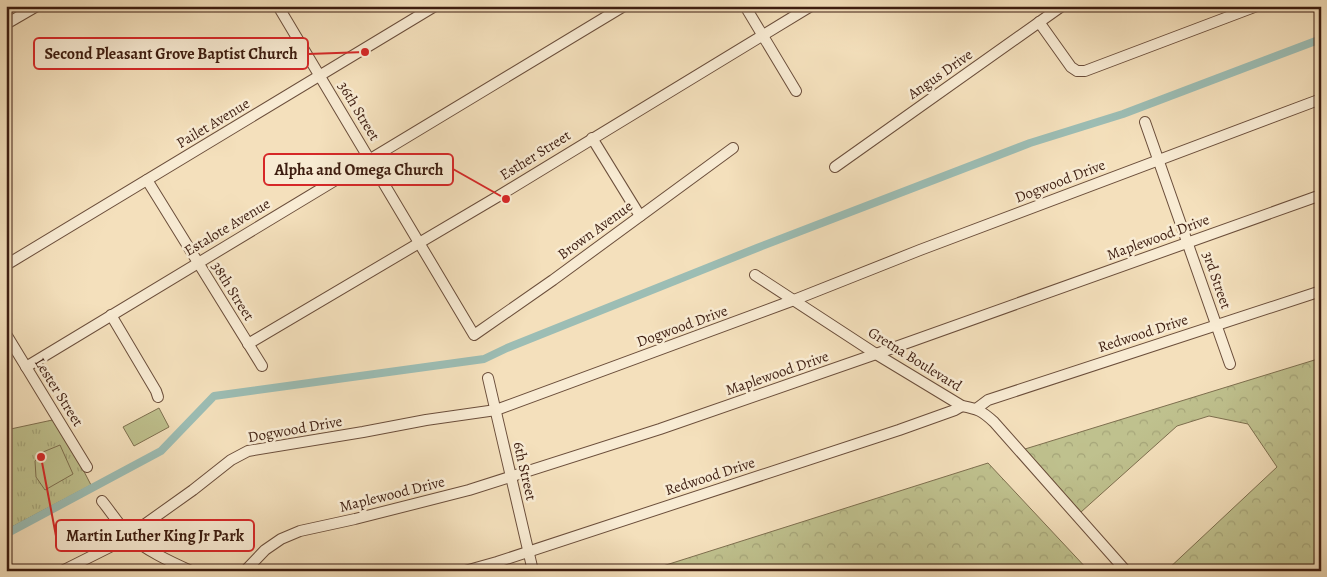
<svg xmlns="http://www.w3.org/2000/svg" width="1327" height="577" viewBox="0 0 1327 577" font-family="Alegreya,serif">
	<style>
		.grass { fill: url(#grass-tufts); stroke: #7e6f4f }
		.forest { fill: url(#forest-crowns); stroke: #7e6f4f }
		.pitch { fill: #bfc18e; stroke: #7e6f4f }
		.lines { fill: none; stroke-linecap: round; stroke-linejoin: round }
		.canal { stroke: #9cbdb4; stroke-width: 8 }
		.minor-casing { stroke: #6b4e3b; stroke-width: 12 }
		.minor { stroke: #f8ebd3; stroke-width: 10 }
		.labels { text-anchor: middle; stroke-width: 5; stroke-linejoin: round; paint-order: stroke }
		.street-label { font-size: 15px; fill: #3d1d10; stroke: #f8ebd3 }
		.leader { fill: none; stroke: #d62828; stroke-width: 2 }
		.callout-dot { fill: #d62828; stroke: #f8ebd3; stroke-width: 2 }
		.callout { fill: #f8ebd3; stroke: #d62828; stroke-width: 2 }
		.callout-label { font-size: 16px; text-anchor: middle; font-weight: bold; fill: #3d1d10 }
	</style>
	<defs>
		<pattern id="grass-tufts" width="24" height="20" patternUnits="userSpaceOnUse" patternTransform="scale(1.25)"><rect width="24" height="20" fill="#bfc18e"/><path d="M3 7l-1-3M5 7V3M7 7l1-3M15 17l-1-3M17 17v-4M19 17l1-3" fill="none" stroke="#a5a579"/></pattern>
		<pattern id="forest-crowns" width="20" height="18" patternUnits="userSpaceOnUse" patternTransform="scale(1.25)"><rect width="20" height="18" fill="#bfc18e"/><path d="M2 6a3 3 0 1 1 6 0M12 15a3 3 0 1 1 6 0" fill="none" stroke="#a5a579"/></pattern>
	</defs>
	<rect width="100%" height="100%" fill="#f4e0bc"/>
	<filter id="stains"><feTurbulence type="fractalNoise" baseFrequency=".004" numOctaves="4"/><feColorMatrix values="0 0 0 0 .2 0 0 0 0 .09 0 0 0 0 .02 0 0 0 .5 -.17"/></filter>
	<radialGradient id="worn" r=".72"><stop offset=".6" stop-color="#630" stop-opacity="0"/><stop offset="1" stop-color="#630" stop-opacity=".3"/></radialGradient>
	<path class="grass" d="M57 419 91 485 6 530V430Z"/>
	<g class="forest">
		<path d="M1321 358V571H1166L1277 467 1248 424 1209 416 1177 426 1081 512 1025 449Z"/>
		<path d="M988 463 1089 571H647Z"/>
	</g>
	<g class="pitch">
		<path d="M159 408 169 427 134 446 123 427Z"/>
		<path d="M60 445 73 474 45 490 36 477 35 461 43 452Z"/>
	</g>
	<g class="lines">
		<path class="canal" d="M6 534 161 451 214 396 484 359 507 348 757 248 1030 143 1123 114 1321 39"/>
		<defs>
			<g id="minor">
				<path d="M278 6 474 335 553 280 733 148"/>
				<path d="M745 6 796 91"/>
				<path d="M1039 22 1071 67 1077 71H1085L1257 6"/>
				<path d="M6 24 37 6"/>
				<path d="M1145 122 1230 364"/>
				<path d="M592 138 640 216"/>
				<path d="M835 167 1062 6"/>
				<path d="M147 180 262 366"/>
				<path d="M6 265 435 6"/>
				<path d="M755 275 876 354 962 406C978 409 982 411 994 422L1126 571"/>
				<path d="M111 315 156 391 158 397"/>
				<path d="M6 334 87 467"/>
				<path d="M248 344 497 197 811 6"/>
				<path d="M26 367 624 6"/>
				<path d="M488 378 533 571"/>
				<path d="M976 409 988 400 1321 291"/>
				<path d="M102 501C111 512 119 525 129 535 145 550 171 562 191 571"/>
				<path d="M62 571 120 542 193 490 231 460 248 451 363 432 426 420 496 410 794 300 920 250 1321 99"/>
				<path d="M245 571 265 550 281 539 300 531 355 519 469 490 660 429 876 354 1321 195"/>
				<path d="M465 571 497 562 899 430 955 410 962 406"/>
			</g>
		</defs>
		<use href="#minor" class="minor-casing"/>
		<use href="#minor" class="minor"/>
	</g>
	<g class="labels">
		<g class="street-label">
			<text transform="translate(940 74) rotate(-35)" y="5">Angus Drive</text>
			<text transform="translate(359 111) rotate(59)" y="5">36th Street</text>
			<text transform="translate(213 123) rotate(-31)" y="5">Pailet Avenue</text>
			<text transform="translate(535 155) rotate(-32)" y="5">Esther Street</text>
			<text transform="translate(1060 181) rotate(-21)" y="5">Dogwood Drive</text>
			<text transform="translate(227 227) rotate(-31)" y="5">Estalote Avenue</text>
			<text transform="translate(595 230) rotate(-36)" y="5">Brown Avenue</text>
			<text transform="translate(1158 237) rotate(-20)" y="5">Maplewood Drive</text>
			<text transform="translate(1217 280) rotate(71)" y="5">3rd Street</text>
			<text transform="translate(233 291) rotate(58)" y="5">38th Street</text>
			<text transform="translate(682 326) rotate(-20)" y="5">Dogwood Drive</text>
			<text transform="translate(1143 333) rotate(-18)" y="5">Redwood Drive</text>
			<text transform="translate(915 359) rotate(32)" y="5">Gretna Boulevard</text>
			<text transform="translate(777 373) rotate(-19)" y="5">Maplewood Drive</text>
			<text transform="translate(59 392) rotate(58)" y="5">Lester Street</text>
			<text transform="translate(295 429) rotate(-10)" y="5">Dogwood Drive</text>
			<text transform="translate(525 471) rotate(77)" y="5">6th Street</text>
			<text transform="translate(710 476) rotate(-18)" y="5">Redwood Drive</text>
			<text transform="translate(392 494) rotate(-14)" y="5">Maplewood Drive</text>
		</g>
	</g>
	<path class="leader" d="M365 52L308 54M506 199L453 169M41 457L56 536"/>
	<g class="callout-dot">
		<circle cx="365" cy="52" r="5"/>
		<circle cx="506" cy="199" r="5"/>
		<circle cx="41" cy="457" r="5"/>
	</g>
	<g class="callout">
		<rect x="34" y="38" width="274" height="31" rx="5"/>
		<rect x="264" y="154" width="189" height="31" rx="5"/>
		<rect x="56" y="520" width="198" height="31" rx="5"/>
	</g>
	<g class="callout-label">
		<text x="171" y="59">Second Pleasant Grove Baptist Church</text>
		<text x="359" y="175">Alpha and Omega Church</text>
		<text x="155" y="541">Martin Luther King Jr Park</text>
	</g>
	<rect width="1327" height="577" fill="none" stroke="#f4e0bc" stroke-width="25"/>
	<rect x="8" y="8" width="1312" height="562" fill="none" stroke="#3d1d10" stroke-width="2.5"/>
	<rect x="12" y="12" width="1302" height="552" fill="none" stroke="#3d1d10"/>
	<rect width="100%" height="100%" filter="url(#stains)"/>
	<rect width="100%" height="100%" fill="url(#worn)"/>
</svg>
